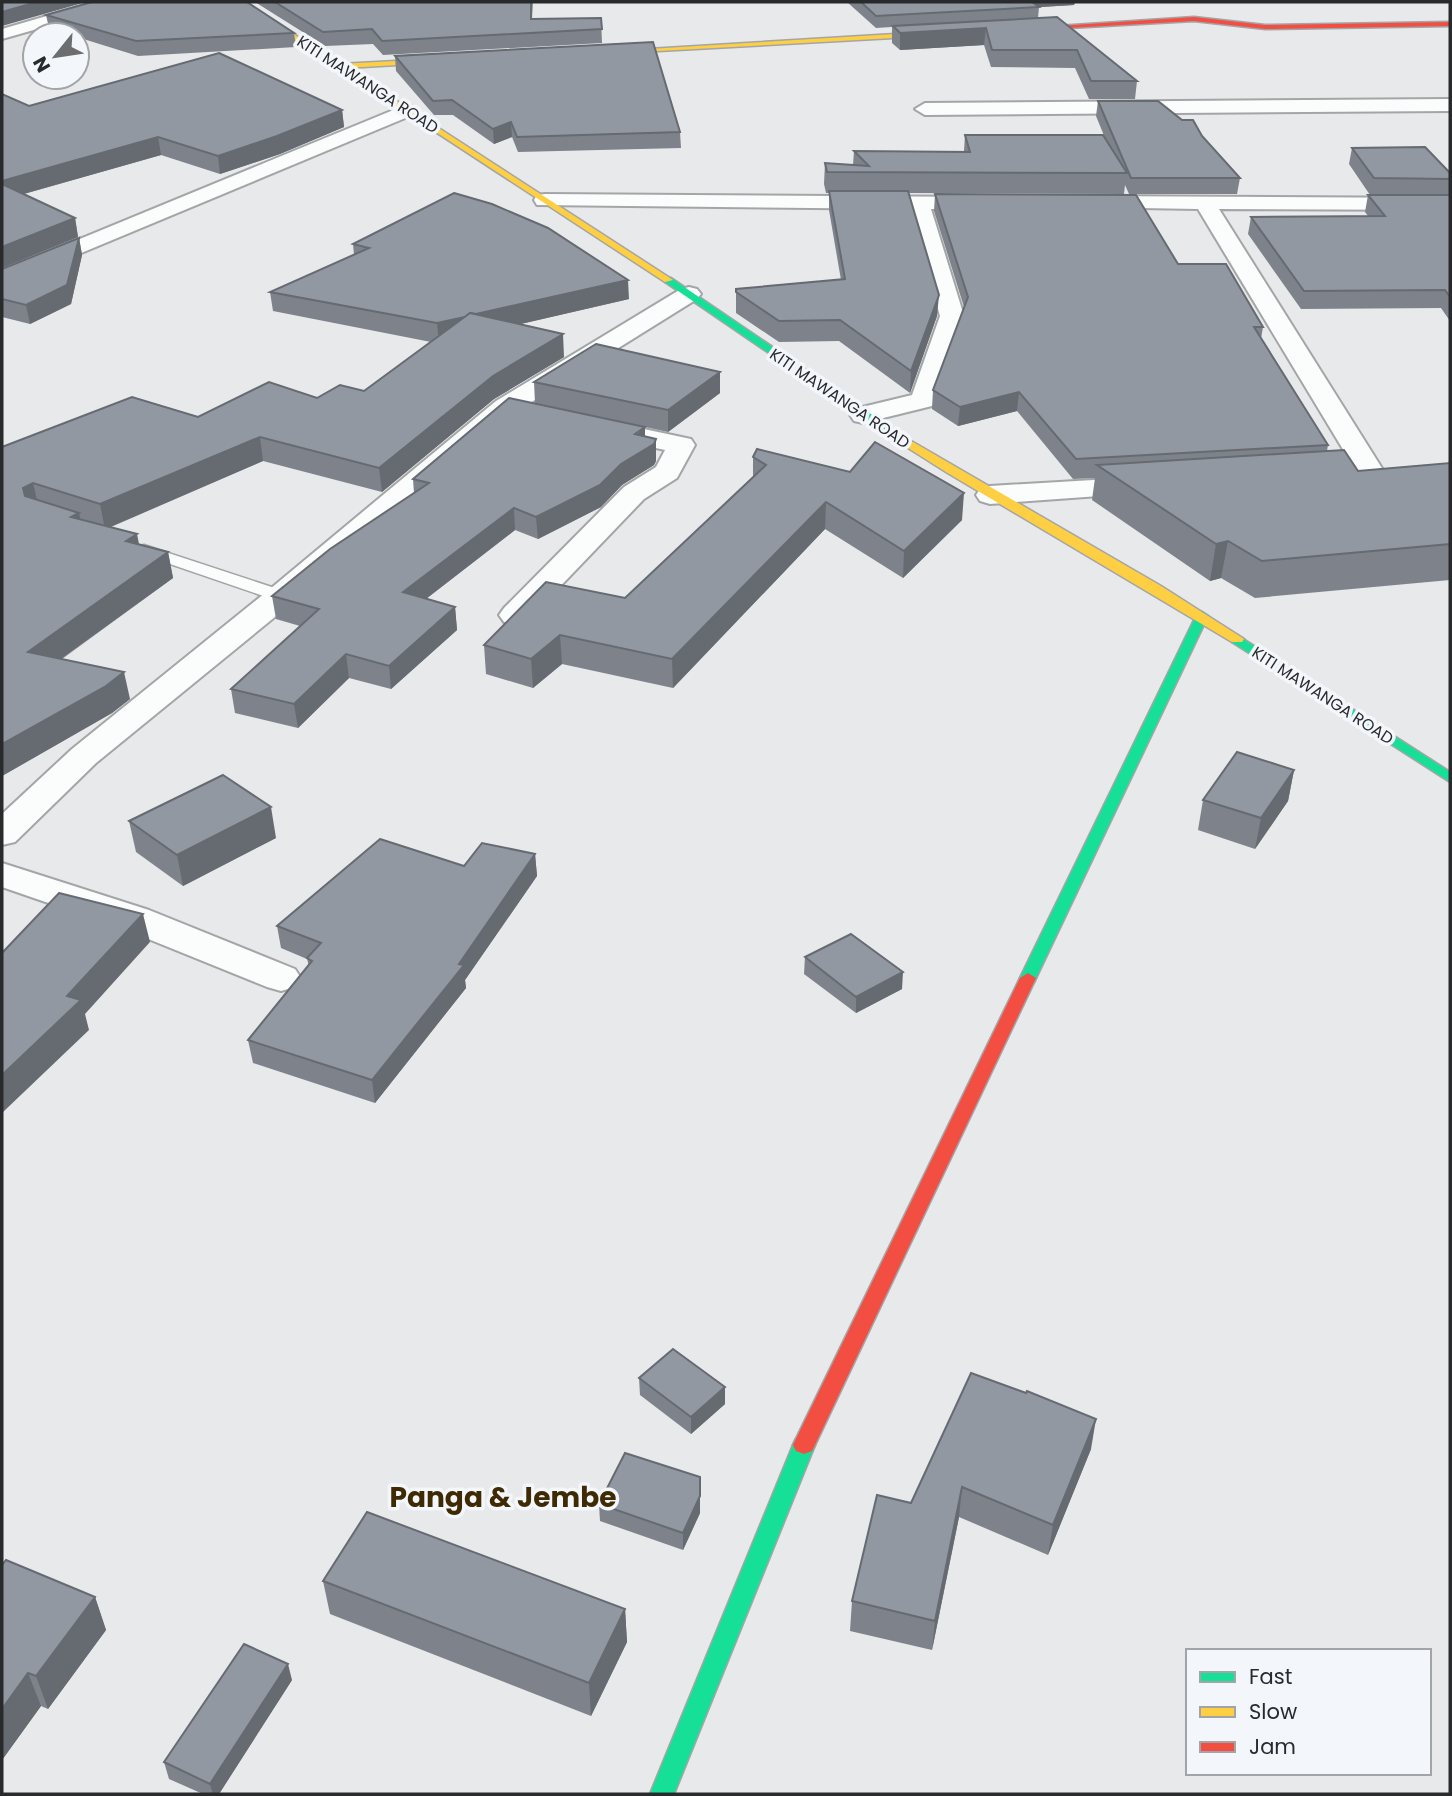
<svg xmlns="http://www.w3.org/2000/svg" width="1452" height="1796" viewBox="0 0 1452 1796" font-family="Poppins,sans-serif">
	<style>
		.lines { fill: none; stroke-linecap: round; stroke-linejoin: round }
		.lane-casing { stroke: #a4a5a7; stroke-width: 3 }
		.street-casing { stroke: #a4a5a7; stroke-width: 4 }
		.fast-casing { stroke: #a4a5a7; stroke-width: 3 }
		.slow-casing { stroke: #a4a5a7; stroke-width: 3 }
		.jam-casing { stroke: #a4a5a7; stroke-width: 3 }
		.lane { fill: #fbfcfc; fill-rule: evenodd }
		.street { fill: #fbfcfc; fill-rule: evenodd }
		.fast { fill: #16e098; fill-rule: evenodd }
		.slow { fill: #ffcf43; fill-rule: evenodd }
		.jam { fill: #f24e42; fill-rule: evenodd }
		.wall { fill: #7e838b }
		.shaded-wall { fill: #666a71 }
		.building { fill: #9298a2; stroke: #666a71; stroke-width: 2 }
		.labels { text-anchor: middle; stroke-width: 7; stroke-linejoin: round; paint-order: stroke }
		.far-street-label { font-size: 16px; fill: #292a2c; stroke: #f3f6fb }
		.near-quarter-label { font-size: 28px; font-weight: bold; fill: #3f2b03; stroke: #f3f6fb }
	</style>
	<rect width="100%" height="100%" fill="#e7e9eb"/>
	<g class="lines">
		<defs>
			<path id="lane" d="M144 545 287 592 289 596 287 600H275L138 553 136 550 138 547Z"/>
			<g id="street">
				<path d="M95 2H120L118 6 2 39V29Z"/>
				<path d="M1450 99V111L925 115 915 109 925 103Z"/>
				<path d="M408 104 418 110 415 114 2 286V271Z"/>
				<path d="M545 194 986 197 994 198 997 203 994 208 986 209H931L964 316 932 406 863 423 854 421 850 415 854 409 912 395 940 316 909 209 537 205 534 200 537 195Z"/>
				<path d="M1088 196 1450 198V210L1219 209 1385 473 1381 479 1324 484 1314 482 1310 476 1314 470 1353 466 1198 209 1080 207 1077 202 1080 197Z"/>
				<path d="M689 287 697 289 701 294 697 299 514 413 292 603 96 763 15 842 2 845V814L72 749 270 589 496 401 681 289Z"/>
				<path d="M606 421 691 439 695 445 677 478 644 499 526 622 515 624 504 622 499 615 504 608 624 487 656 467 665 450 596 435 592 429 596 423Z"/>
				<path d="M1145 477 1155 480 1159 486 1155 492 990 504 980 501 976 495 980 489 990 486Z"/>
				<path d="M2 863 149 910 295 969 301 978 295 987 281 991 267 987 121 928 2 887Z"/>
			</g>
			<g id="fast">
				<path d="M665 278H671L915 444 905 446 665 282Z"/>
				<path d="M1202 612 1208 616 1036 978 1034 982H1022L1020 978 1196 616Z"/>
				<path d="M1237 635 1450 772V782L1232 642V636Z"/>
				<path d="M804 1436 812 1439 815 1445 674 1794H650L793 1445 796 1439Z"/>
			</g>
			<g id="slow">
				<path d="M237 2H244L340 64 452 58 449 62 346 68 673 280 665 282Z"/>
				<path d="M945 31 948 35 603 54 599 52Z"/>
				<path d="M905 442H913L1161 586 1244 639 1242 642H1232L946 472 905 446Z"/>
			</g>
			<g id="jam">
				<path d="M1194 17 1265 25 1450 22V26L1265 29 1194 21 1016 31 1012 29Z"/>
				<path d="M1028 973 1036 978 815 1445 812 1451 804 1454 796 1451 793 1445 1020 978Z"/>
			</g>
		</defs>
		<use href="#lane" class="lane-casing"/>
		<use href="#street" class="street-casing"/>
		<use href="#fast" class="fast-casing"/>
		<use href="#slow" class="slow-casing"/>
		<use href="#jam" class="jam-casing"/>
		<use href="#lane" class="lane"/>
		<use href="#street" class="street"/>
		<use href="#fast" class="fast"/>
		<use href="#slow" class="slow"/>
		<use href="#jam" class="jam"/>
	</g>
	<g class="wall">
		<path d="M255 2H533L532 19 601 18 602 43 383 55 373 44 325 46Z"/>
		<path d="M847 2H1075L1074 5 1039 7 1038 18 1137 81 1135 99H1089L1075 68 991 67 984 45 900 50 892 43V27L876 28Z"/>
		<path d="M46 15 294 33 296 47 138 56 77 37V35H71L49 28Z"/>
		<path d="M395 56 680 132 681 148 518 152 512 137 494 144 453 115H434L396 71Z"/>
		<path d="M1098 101 1202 136 1240 178 1237 194H1129L1125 185 1124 194 909 193 937 316 910 393 839 341 779 342 736 313V289L841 280 829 210V193H826L824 184 825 163 853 165 854 151H964L965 135 1105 138 1096 116Z"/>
		<path d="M29 106 342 110 344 127 280 154 220 174 161 155 24 194 75 218 78 237 2 268Z"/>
		<path d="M1352 148 1450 173V321L1441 308 1301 309 1248 234 1251 217 1368 216 1365 212 1368 195H1370L1349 164Z"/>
		<path d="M935 194 1178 264 1263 327 1261 339 1328 445 1327 451 1358 471 1450 463V580L1255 598 1221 578 1210 581 1092 500 1095 478 1073 479 1017 411 958 426 932 409 933 390 964 307 934 211Z"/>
		<path d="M79 238 82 255 71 304 30 324 2 317V269Z"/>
		<path d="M353 244 629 299 520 324 564 357 494 399 382 492 263 461 111 527 139 545 168 552 173 578 62 659 130 699 112 713 2 776V447L317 398 364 391 431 342 273 311 270 292 354 255Z"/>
		<path d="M534 382 720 393 668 432 535 403Z"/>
		<path d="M645 437 656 461 654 465 622 485 601 507 538 539 515 530 426 599 455 607 457 630 391 689 349 678 298 728 235 713 231 689 300 626 276 619 272 596 414 493 413 479Z"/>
		<path d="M753 457 962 520 903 578 825 529 673 688 562 664 533 688 486 674 484 645 625 598 753 477Z"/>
		<path d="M1294 770 1288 801 1255 849 1198 830 1203 800Z"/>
		<path d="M129 821 276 838 183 886 136 852Z"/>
		<path d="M535 854 537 876 465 980 466 988 375 1103 253 1063 248 1040 309 966 307 959 281 948 277 926 464 866Z"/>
		<path d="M805 957 902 989 856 1013 804 974Z"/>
		<path d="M639 1378 725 1404 691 1434 640 1395Z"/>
		<path d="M1091 1449 1048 1555 959 1517 932 1650 850 1631 852 1601 911 1503Z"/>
		<path d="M599 1504 700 1513 683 1550 600 1521Z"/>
		<path d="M2 1565 95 1597 106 1630 48 1709 41 1706 2 1760Z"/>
		<path d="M323 1581 625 1609 627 1642 591 1716 330 1614Z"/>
		<path d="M292 1680 219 1794H203L169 1779 164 1762Z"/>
	</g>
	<g class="shaded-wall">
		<path d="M37 2H86L2 26V12Z"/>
		<path d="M1024 2H1075L1074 5 1024 8Z"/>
		<path d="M986 28 984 45 900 50V33Z"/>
		<path d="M342 110 344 127 280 154 220 174 218 156Z"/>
		<path d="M511 122 512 137 494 144 493 129Z"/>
		<path d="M158 137 161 155 2 200V181Z"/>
		<path d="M75 218 78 237 2 268V247Z"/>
		<path d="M79 238 82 255 71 304 30 324 26 305Z"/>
		<path d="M628 280 629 299 439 343 437 323Z"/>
		<path d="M939 295 937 316 910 393 911 371Z"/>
		<path d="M563 334 564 357 494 399 382 492 379 468 493 376Z"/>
		<path d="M720 372V393L668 432V410Z"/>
		<path d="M1019 392 1017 411 958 426 960 407Z"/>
		<path d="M645 427V448L656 439V461L654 465 622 485 601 507 538 539 536 517Z"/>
		<path d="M260 437 263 461 105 529 100 504Z"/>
		<path d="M33 483 39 508 29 513 23 488Z"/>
		<path d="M964 493 962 520 903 578 904 551Z"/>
		<path d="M826 502 825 529 673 688 672 659Z"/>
		<path d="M514 508 515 530 405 615 403 592Z"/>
		<path d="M79 513 84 538 71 517Z"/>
		<path d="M137 534 142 559 126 541Z"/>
		<path d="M1228 541 1221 578 1210 581 1216 544Z"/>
		<path d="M168 552 173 578 34 678 28 652Z"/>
		<path d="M455 607 457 630 391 689 389 666Z"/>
		<path d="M560 635 562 664 533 688 531 659Z"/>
		<path d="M346 654 349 678 298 728 294 704Z"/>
		<path d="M124 672 130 699 112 713 2 776V744Z"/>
		<path d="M1294 770 1288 801 1255 849 1261 818Z"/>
		<path d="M271 807 276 838 183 886 177 855Z"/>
		<path d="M535 854 537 876 465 980 466 988 375 1103 372 1080 459 964Z"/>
		<path d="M143 914 150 942 85 1014 89 1030 2 1113V1075L67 996Z"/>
		<path d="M903 972 902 989 856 1013V997Z"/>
		<path d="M725 1387V1404L691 1434V1417Z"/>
		<path d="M1096 1419 1091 1449 1048 1555 1053 1525Z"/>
		<path d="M700 1477V1513L683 1550V1533Z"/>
		<path d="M962 1487 959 1517 932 1650 935 1621Z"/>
		<path d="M95 1597 106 1630 48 1709 36 1676Z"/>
		<path d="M625 1609 627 1642 591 1716 589 1683Z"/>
		<path d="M288 1664 292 1680 219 1794H213L210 1784Z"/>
		<path d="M28 1673 41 1706 2 1760V1709Z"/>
	</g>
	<g class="building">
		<path d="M2 2H37L2 12Z"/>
		<path d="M92 2H247L294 33 136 41 46 15Z"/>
		<path d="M275 2H531V19L601 18 602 29 382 41 372 29 323 32Z"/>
		<path d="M861 2H1032L1039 7 876 16Z"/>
		<path d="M1057 17 1137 81H1091L1077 50H992L986 28 900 33 893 26Z"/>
		<path d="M653 42 680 132 517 137 511 122 493 129 452 100 433 101 395 56Z"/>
		<path d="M219 53 342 110 277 136 218 156 158 137 2 181V94L29 106Z"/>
		<path d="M1098 101H1158L1182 120H1193L1202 136 1240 178H1131Z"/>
		<path d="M965 135H1103L1127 173 827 172 825 163 869 166 854 151 970 152Z"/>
		<path d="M1425 147 1450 173V179L1374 178 1352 148Z"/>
		<path d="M2 184 75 218 2 247Z"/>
		<path d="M829 191H908L939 295 911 371 840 320 779 321 736 292V289L845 279Z"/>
		<path d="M454 193 492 204 548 228 628 280 476 314 470 313 465 317 437 323 270 292 369 248 353 244Z"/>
		<path d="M935 194 1136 195 1178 264H1226L1263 327H1254L1328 445 1076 459 1019 392 960 407 933 390 968 297Z"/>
		<path d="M1368 195H1450V297L1445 290 1304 291 1251 217 1385 216Z"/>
		<path d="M79 238 67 285 26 305 2 299V269Z"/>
		<path d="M470 313 563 334 493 376 379 468 260 437 100 504 33 483 23 488 25 496 79 513 71 517 137 534 126 541 168 552 28 652 124 672 106 686 2 744V447L132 397 198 417 269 382 317 398 340 385 364 391Z"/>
		<path d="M596 344 720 372 668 410 534 382Z"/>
		<path d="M509 398 645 427 635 434 656 439 654 444 621 464 600 485 536 517 514 508 403 592 455 607 389 666 346 654 294 704 231 689 319 609 272 596 330 549 429 483 413 479Z"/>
		<path d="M875 442 964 493 904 551 826 502 672 659 560 635 531 659 484 645 546 582 625 598 766 465 753 457 757 449 850 472Z"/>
		<path d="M1344 450 1358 471 1450 463V544L1262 561 1228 541 1216 544 1097 465Z"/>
		<path d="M1237 752 1294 770 1261 818 1203 800Z"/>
		<path d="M223 775 271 807 177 855 129 821Z"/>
		<path d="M380 839 464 866 482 843 535 854 459 964 464 965 372 1080 248 1040 312 961 307 958 321 943 277 926Z"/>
		<path d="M59 893 143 914 67 996 81 1000 2 1075V953Z"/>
		<path d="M851 934 903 972 856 997 805 957Z"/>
		<path d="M673 1349 725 1387 691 1417 639 1378Z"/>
		<path d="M971 1373 1026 1393 1027 1391 1096 1419 1053 1525 962 1487 935 1621 852 1601 877 1495 911 1503Z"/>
		<path d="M625 1453 700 1477V1496L683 1533 599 1504Z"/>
		<path d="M367 1512 625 1609 589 1683 323 1581Z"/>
		<path d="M6 1560 95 1597 36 1676 28 1673 2 1709V1565Z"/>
		<path d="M244 1644 288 1664 210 1784 164 1762Z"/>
	</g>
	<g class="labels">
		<g class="far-street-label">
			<text transform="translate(368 84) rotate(33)" y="6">KITI MAWANGA ROAD</text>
			<text transform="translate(840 398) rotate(34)" y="6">KITI MAWANGA ROAD</text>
			<text transform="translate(1323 695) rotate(33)" y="6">KITI MAWANGA ROAD</text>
		</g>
		<g class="near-quarter-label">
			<text x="503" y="1507">Panga &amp; Jembe</text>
		</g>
	</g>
	<rect width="1452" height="1796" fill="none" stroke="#292a2c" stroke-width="7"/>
	<rect x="1186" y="1649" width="245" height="126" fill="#f3f6fb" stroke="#a2a4a8" stroke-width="2"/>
	<rect x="1200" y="1672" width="35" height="10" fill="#16e098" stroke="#a2a4a8" stroke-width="2"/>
	<text x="1249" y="1684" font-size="21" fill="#292a2c">Fast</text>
	<rect x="1200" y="1707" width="35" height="10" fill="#ffcf43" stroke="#a2a4a8" stroke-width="2"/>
	<text x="1249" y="1719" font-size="21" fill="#292a2c">Slow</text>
	<rect x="1200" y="1742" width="35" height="10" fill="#f24e42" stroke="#a2a4a8" stroke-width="2"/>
	<text x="1249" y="1754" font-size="21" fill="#292a2c">Jam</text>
	<g transform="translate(56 56) rotate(240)"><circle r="33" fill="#f3f6fb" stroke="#a2a4a8" stroke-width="2"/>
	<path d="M0-5L12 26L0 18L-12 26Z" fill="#6c6d6f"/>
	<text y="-10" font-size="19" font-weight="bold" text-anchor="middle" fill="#292a2c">N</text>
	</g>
</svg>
